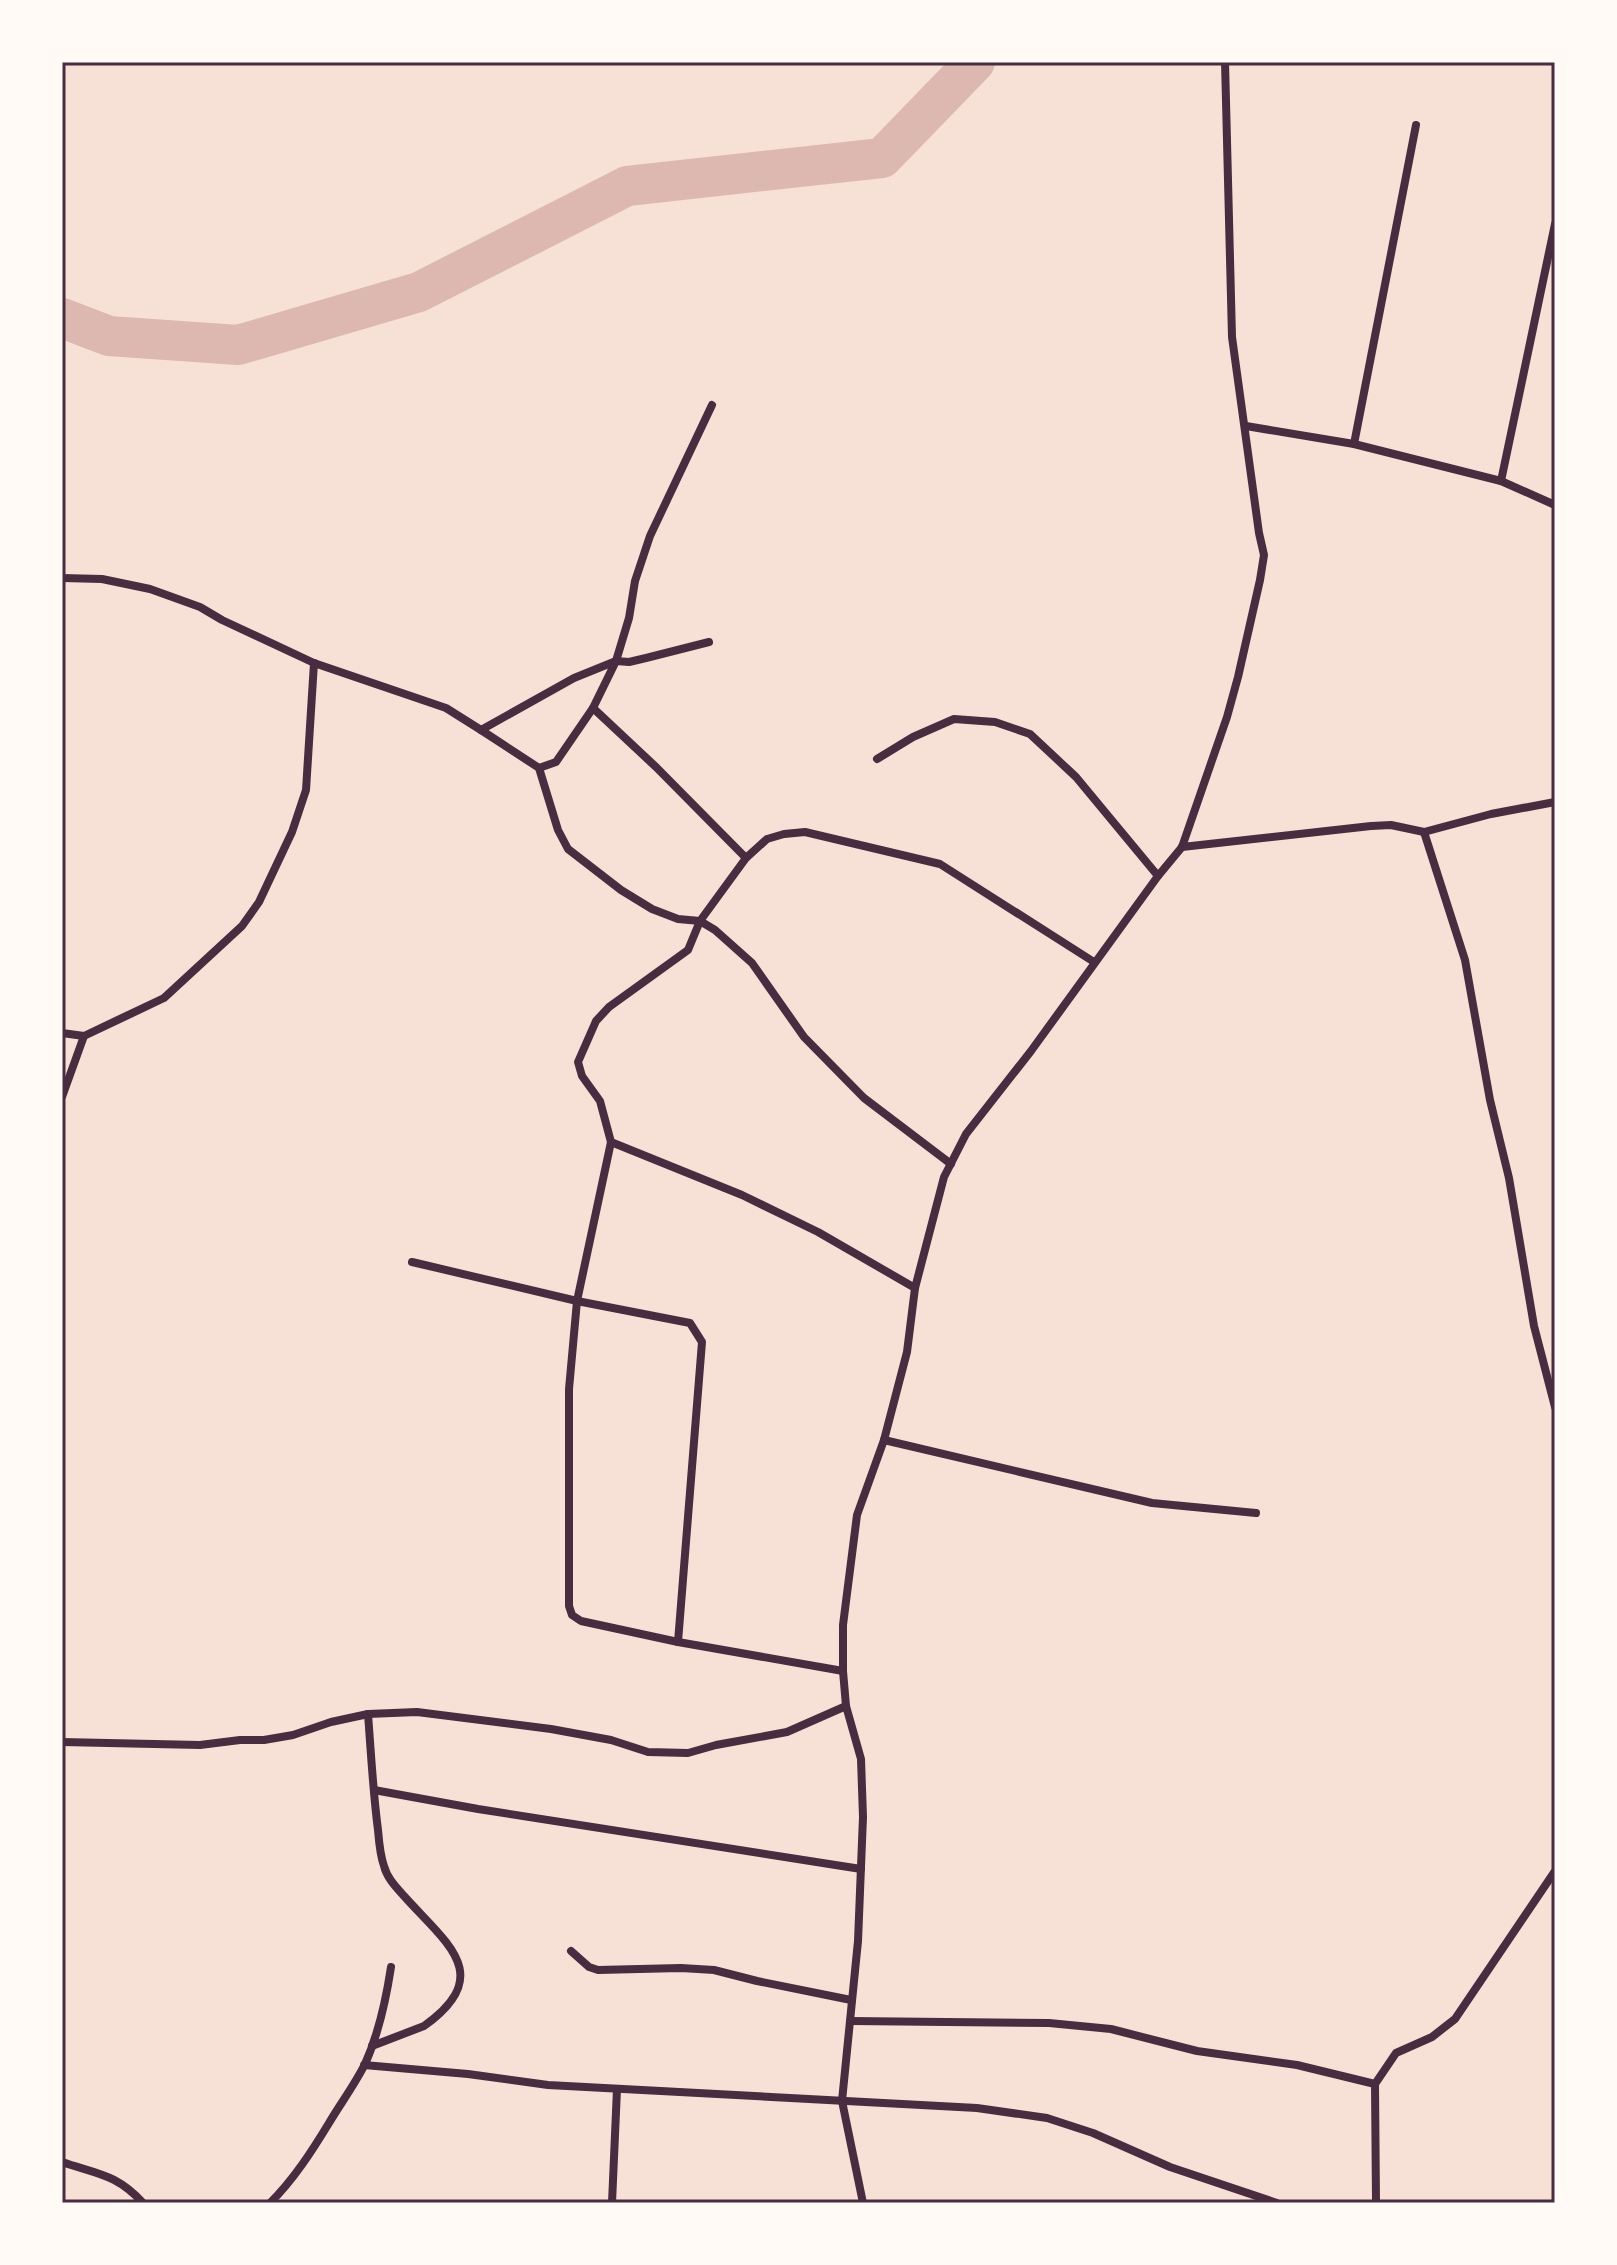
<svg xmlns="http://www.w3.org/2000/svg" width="1617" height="2265" viewBox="0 0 1617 2265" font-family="'Work Sans',sans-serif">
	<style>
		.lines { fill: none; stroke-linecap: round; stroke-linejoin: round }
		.river { stroke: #dcb8b0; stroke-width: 40 }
		.minor { stroke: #4a2c40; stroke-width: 8 }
		.neatline { fill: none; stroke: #4a2c40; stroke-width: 3 }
	</style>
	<rect width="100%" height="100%" fill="#f7e1d7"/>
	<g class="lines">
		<path class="river" d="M62 318 109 336 238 345 419 292 627 186 882 158 975 62"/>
		<g class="minor">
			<path d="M1246 426 1354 444 1501 481 1555 505"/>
			<path d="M1354 444 1416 125"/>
			<path d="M1501 481 1555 224"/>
			<path d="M62 578 102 579 150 589 200 607 222 620 314 663 446 708 481 730 539 768 558 830 568 849 621 890 652 909 678 919 700 921 715 930 752 963 804 1037 864 1098 951 1164"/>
			<path d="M593 708 656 767 746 858"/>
			<path d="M481 730 574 678 616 661 629 662 646 658 709 642"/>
			<path d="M877 759 913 737 954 719 995 722 1030 734 1076 777 1158 876"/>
			<path d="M539 768 556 762 593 708 616 661 629 618 635 581 650 536 712 405"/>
			<path d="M1424 832 1465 960 1490 1100 1509 1178 1534 1326 1555 1407"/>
			<path d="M1182 847 1371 826 1391 825 1424 832 1491 814 1555 802"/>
			<path d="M62 1033 84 1036 164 998 242 926 259 902 292 832 306 790 314 663"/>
			<path d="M62 1097 84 1036"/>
			<path d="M611 1142 742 1195 818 1232 915 1288"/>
			<path d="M412 1262 577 1301 690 1323 702 1342 678 1642"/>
			<path d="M884 1440 1152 1503 1256 1513"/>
			<path d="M843 1671 678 1642 581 1621 572 1615 569 1606V1389L577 1301 611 1142 600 1101 582 1076 578 1062 596 1021 609 1007 688 950 700 921 746 858 767 839 784 834 805 832 940 864 1094 962"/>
			<path d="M368 1714C371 1753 373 1792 378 1830 379 1842 380 1855 384 1866 387 1878 396 1887 404 1896 446 1943 496 1975 424 2026L372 2046"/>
			<path d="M62 1742 200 1745 240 1740H264L293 1735 331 1722 368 1714 417 1712 551 1729 611 1740 648 1752 688 1753 716 1745 787 1732 846 1706"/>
			<path d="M374 1790 478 1809 861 1869"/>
			<path d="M571 1951 589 1967 598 1970 681 1968 714 1970 757 1981 851 2000"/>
			<path d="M851 2021 1049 2023 1111 2029 1197 2051 1297 2065 1375 2084 1396 2053 1432 2037 1455 2019 1555 1871"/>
			<path d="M364 2065 468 2074 548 2085 977 2108 1047 2118 1093 2133 1170 2167 1277 2203"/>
			<path d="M1375 2084 1376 2203"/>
			<path d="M62 2162C97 2174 117 2174 143 2203"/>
			<path d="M270 2203C294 2179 312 2151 329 2123 341 2103 355 2084 365 2064 379 2033 386 2000 391 1967"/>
			<path d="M612 2203 617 2089"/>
			<path d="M863 2203 842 2101 858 1941 863 1817 861 1759 846 1706 843 1671V1625L857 1515 884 1440 907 1352 915 1288 944 1177 966 1134 1031 1051 1158 876 1182 847 1227 717 1238 677 1260 580 1264 555 1259 533 1232 337 1225 62"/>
		</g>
	</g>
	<rect width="1617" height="2265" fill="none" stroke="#fffaf5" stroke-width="128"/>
	<rect x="64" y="64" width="1489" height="2137" class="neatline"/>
</svg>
